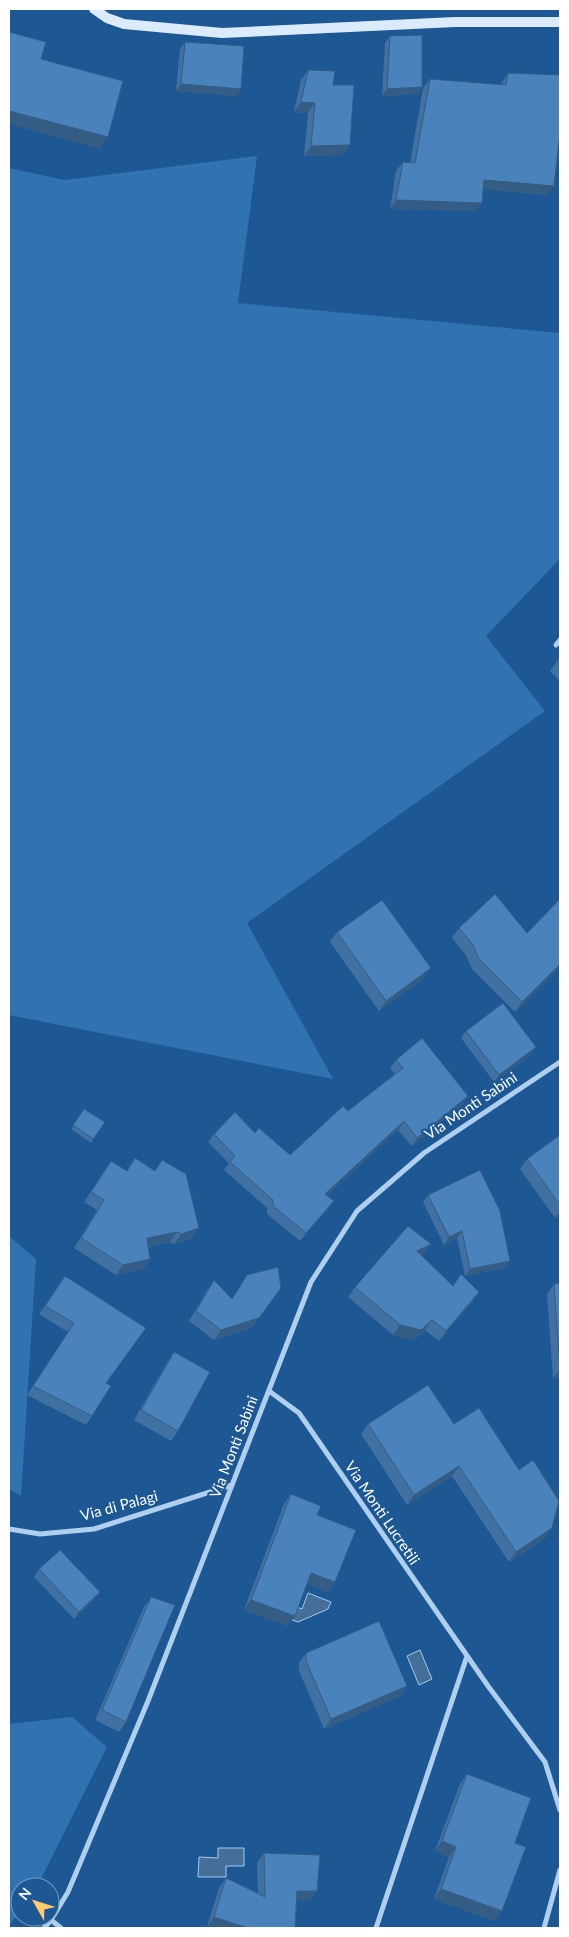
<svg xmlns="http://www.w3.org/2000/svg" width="569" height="1937" viewBox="0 0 569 1937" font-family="Lato,sans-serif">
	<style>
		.green { fill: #3072b2 }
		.water { fill: #456f99; stroke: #a2cbf0 }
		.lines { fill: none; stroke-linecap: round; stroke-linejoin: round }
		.street { stroke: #afcfef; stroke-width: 5 }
		.secondary { stroke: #dcebfb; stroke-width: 10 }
		.wall { fill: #4071a2 }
		.shaded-wall { fill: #345c84 }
		.building { fill: #4a83bc; stroke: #345c84 }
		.labels { text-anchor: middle; stroke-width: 4.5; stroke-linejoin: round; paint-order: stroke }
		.street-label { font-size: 15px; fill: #fff; stroke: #1d5894 }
	</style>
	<rect width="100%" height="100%" fill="#1d5894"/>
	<g class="green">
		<path d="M257 156 238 303 560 333V559L486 636 545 711 247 923 333 1079 9 1015V168L64 180Z"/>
		<path d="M9 1236 36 1259 21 1496 9 1489Z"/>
		<path d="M72 1717 107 1747 37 1887H20V1913L9 1925V1724Z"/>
	</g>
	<g class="water">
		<path d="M308 1593 331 1602 328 1609 298 1622 292 1620 297 1607 302 1609Z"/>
		<path d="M420 1650 432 1679 419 1685 407 1656Z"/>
		<path d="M218 1848H244V1866H226V1877H198L199 1857 218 1858Z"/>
	</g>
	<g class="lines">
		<g class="street">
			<path d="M556 645 560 640"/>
			<path d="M269 1391 299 1413 488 1686 545 1762 560 1810"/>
			<path d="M9 1529 40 1534 94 1529 232 1485"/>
			<path d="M51 1920 61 1928"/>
			<path d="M44 1928 51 1920 68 1892 148 1701 311 1282 357 1211 424 1153 560 1062"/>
			<path d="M376 1928 467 1656"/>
			<path d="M544 1928 560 1870"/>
		</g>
		<path class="secondary" d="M94 9 107 18 124 24 222 33 455 22H560"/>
	</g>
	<g class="wall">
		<path d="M390 36 422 87 417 94 382 96 385 43Z"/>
		<path d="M185 42 236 96 176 91 180 49Z"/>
		<path d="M308 70 333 85 350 145 343 155 304 156 308 113 294 112 301 80Z"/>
		<path d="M508 73 548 195 483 189 482 203 475 211 390 209 396 171 403 162 410 163 423 88 430 79 501 85 502 82Z"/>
		<path d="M560 657V681L550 671Z"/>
		<path d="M560 899V967L515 1012 472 969 466 955 452 938 459 928 527 933Z"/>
		<path d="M337 932 424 978 379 1011 330 942Z"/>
		<path d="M466 1031 536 1047 531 1054 494 1082 461 1038Z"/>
		<path d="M396 1060 468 1096 463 1104 412 1146 398 1130 327 1195 328 1209 300 1241 267 1214V1208L224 1170 229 1163 208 1142 214 1134 255 1133 290 1155 395 1074 390 1068Z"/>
		<path d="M84 1109 105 1122 91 1143 71 1129Z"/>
		<path d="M560 1135V1214L555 1218 520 1169 527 1159Z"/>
		<path d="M135 1158 155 1171 162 1160 192 1238 174 1244 170 1242 148 1247 150 1259 143 1269 116 1275 74 1248 97 1210 84 1202 104 1171H127Z"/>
		<path d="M428 1195 505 1268 465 1276 457 1238 444 1245 423 1202Z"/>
		<path d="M424 1254 421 1256 453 1286 479 1292 472 1302 439 1341 425 1330 414 1340 393 1335 348 1297 355 1287Z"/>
		<path d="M247 1275 252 1328 214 1340 189 1321 207 1290 214 1280 232 1299Z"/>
		<path d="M65 1276 106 1383 92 1416 86 1425 27 1395 68 1332 39 1314Z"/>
		<path d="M560 1283V1377L553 1378 547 1294 554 1284Z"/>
		<path d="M174 1352 178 1431 171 1441 134 1420 167 1362Z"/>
		<path d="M368 1424H454L552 1528 545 1538 509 1562 452 1476 407 1505 361 1434Z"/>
		<path d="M291 1494 317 1515 335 1582 328 1592 307 1584 288 1626 244 1610 284 1504Z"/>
		<path d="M39 1569 95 1599 74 1619 34 1577Z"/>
		<path d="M151 1597 126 1722 119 1732 95 1720 144 1607Z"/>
		<path d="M306 1653 407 1686 400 1696 324 1729 299 1671V1663Z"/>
		<path d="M467 1774 515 1843 495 1921 434 1899 449 1857 435 1851 460 1784Z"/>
		<path d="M264 1853 310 1901H297L295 1928H212L207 1927 219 1888 226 1878 258 1893 257 1863Z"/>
	</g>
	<g class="shaded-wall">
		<path d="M181 84 241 89 236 96 176 91Z"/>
		<path d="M422 87 417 94 382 96 387 89Z"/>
		<path d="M301 102 315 103 308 113 294 112Z"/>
		<path d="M9 111 108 137 100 149 9 124Z"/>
		<path d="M350 145 343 155 304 156 311 146Z"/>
		<path d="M484 180 554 186 548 195 478 189Z"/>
		<path d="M396 200 482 203 475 211 390 209Z"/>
		<path d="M560 964V967L515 1012 522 1002Z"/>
		<path d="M431 968 424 978 379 1011 386 1001Z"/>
		<path d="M536 1047 531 1054 494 1082 499 1075Z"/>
		<path d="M468 1096 463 1104 412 1146 417 1138Z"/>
		<path d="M404 1121 398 1130 320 1202 325 1194Z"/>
		<path d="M334 1201 328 1209 300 1241 306 1233Z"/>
		<path d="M560 1211V1214L555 1218Z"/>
		<path d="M199 1228 192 1238 174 1244 181 1234Z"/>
		<path d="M462 1231 457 1238 444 1245 449 1237Z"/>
		<path d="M177 1232 170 1242 140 1248 147 1238Z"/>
		<path d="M431 1244 424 1254 410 1261 417 1251Z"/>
		<path d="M150 1259 143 1269 116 1275 123 1265Z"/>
		<path d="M510 1261 505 1268 465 1276 470 1269Z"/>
		<path d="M281 1288 252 1328 214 1340 221 1330Z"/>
		<path d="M479 1292 472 1302 439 1341 446 1331Z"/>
		<path d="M432 1320 425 1330 414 1340 393 1335 400 1325Z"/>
		<path d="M560 1369V1377L553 1378Z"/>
		<path d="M459 1466 452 1476 407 1505 414 1495Z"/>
		<path d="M552 1528 545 1538 509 1562 516 1552Z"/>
		<path d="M311 1573 335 1582 328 1592 304 1583Z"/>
		<path d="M100 1592 95 1599 74 1619 79 1612Z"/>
		<path d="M251 1600 295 1616 288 1626 244 1610Z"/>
		<path d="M407 1686 400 1696 324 1729 331 1719Z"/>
		<path d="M442 1841 456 1847 449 1857 435 1851Z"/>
		<path d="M441 1889 502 1911 495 1921 434 1899Z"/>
		<path d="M297 1891H317L310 1901H290Z"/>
		<path d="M214 1917 248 1928H212L207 1927Z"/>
	</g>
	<g class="building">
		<path d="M9 32 46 42 41 59 123 81 108 137 9 111Z"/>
		<path d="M422 35V87L387 89 390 36Z"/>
		<path d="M185 42 244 46 241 89 181 84Z"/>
		<path d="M308 70 335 71 333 85H354L350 145 311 146 315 103 301 102Z"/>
		<path d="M508 73 560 75V133L554 186 484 180 482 203 396 200 403 162 415 163 430 79 506 85Z"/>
		<path d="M560 657V664L557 661Z"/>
		<path d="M495 894 527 933 560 899V964L522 1002 479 959 473 945 459 928Z"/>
		<path d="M382 900 431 968 386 1001 337 932Z"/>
		<path d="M503 1003 536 1047 499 1075 466 1031Z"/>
		<path d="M422 1038 468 1096 417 1138 404 1121 325 1194 334 1201 306 1233 273 1206V1200L230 1162 235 1156 214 1134 235 1112 255 1133 259 1128 290 1155 343 1106 348 1111 403 1068 396 1060Z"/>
		<path d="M84 1109 105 1122 93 1139 73 1125Z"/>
		<path d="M560 1135V1205L527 1159Z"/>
		<path d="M135 1158 155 1171 162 1160 186 1174 199 1228 181 1234 177 1232 147 1238 150 1259 123 1265 81 1238 104 1200 91 1192 111 1161 127 1171Z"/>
		<path d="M480 1170 500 1211 510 1261 470 1269 462 1231 449 1237 428 1195Z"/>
		<path d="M408 1226 431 1244 417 1251 453 1286 461 1274 479 1292 446 1331 432 1320 421 1330 400 1325 355 1287Z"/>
		<path d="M278 1267 281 1288 259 1318 221 1330 196 1311 214 1280 232 1299 247 1275Z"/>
		<path d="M65 1276 146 1328 106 1383 111 1386 92 1416 33 1386 74 1323 45 1306Z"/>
		<path d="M560 1283V1367L554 1284Z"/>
		<path d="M174 1352 210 1372 178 1431 141 1410Z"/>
		<path d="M428 1385 454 1424 479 1408 519 1470 533 1460 559 1501 552 1528 516 1552 459 1466 414 1495 368 1424Z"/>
		<path d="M291 1494 321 1506 317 1515 356 1530 335 1582 311 1573 295 1616 251 1600Z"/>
		<path d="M60 1550 100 1592 79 1612 39 1569Z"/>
		<path d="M151 1597 175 1605 126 1722 102 1710Z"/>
		<path d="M379 1621 407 1686 331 1719 306 1661V1653Z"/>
		<path d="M467 1774 531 1798 515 1843 526 1847 502 1911 441 1889 456 1847 442 1841Z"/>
		<path d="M264 1853 320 1855 317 1891H297L295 1928H248L214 1917 226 1878 265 1897Z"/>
	</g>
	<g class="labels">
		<g class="street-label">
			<text transform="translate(471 1106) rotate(-34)" y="5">Via Monti Sabini</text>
			<text transform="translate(234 1447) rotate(-69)" y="5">Via Monti Sabini</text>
			<text transform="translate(119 1506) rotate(-15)" y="5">Via di Palagi</text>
			<text transform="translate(382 1513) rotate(56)" y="5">Via Monti Lucretili</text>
		</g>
	</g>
	<rect width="569" height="1937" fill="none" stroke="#ffffff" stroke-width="20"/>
	<g transform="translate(35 1902) rotate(309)"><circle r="24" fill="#1d5894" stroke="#779bbf"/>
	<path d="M0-4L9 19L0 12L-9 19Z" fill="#fecc6d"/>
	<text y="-8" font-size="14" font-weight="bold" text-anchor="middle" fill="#ffffff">N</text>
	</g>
</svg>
